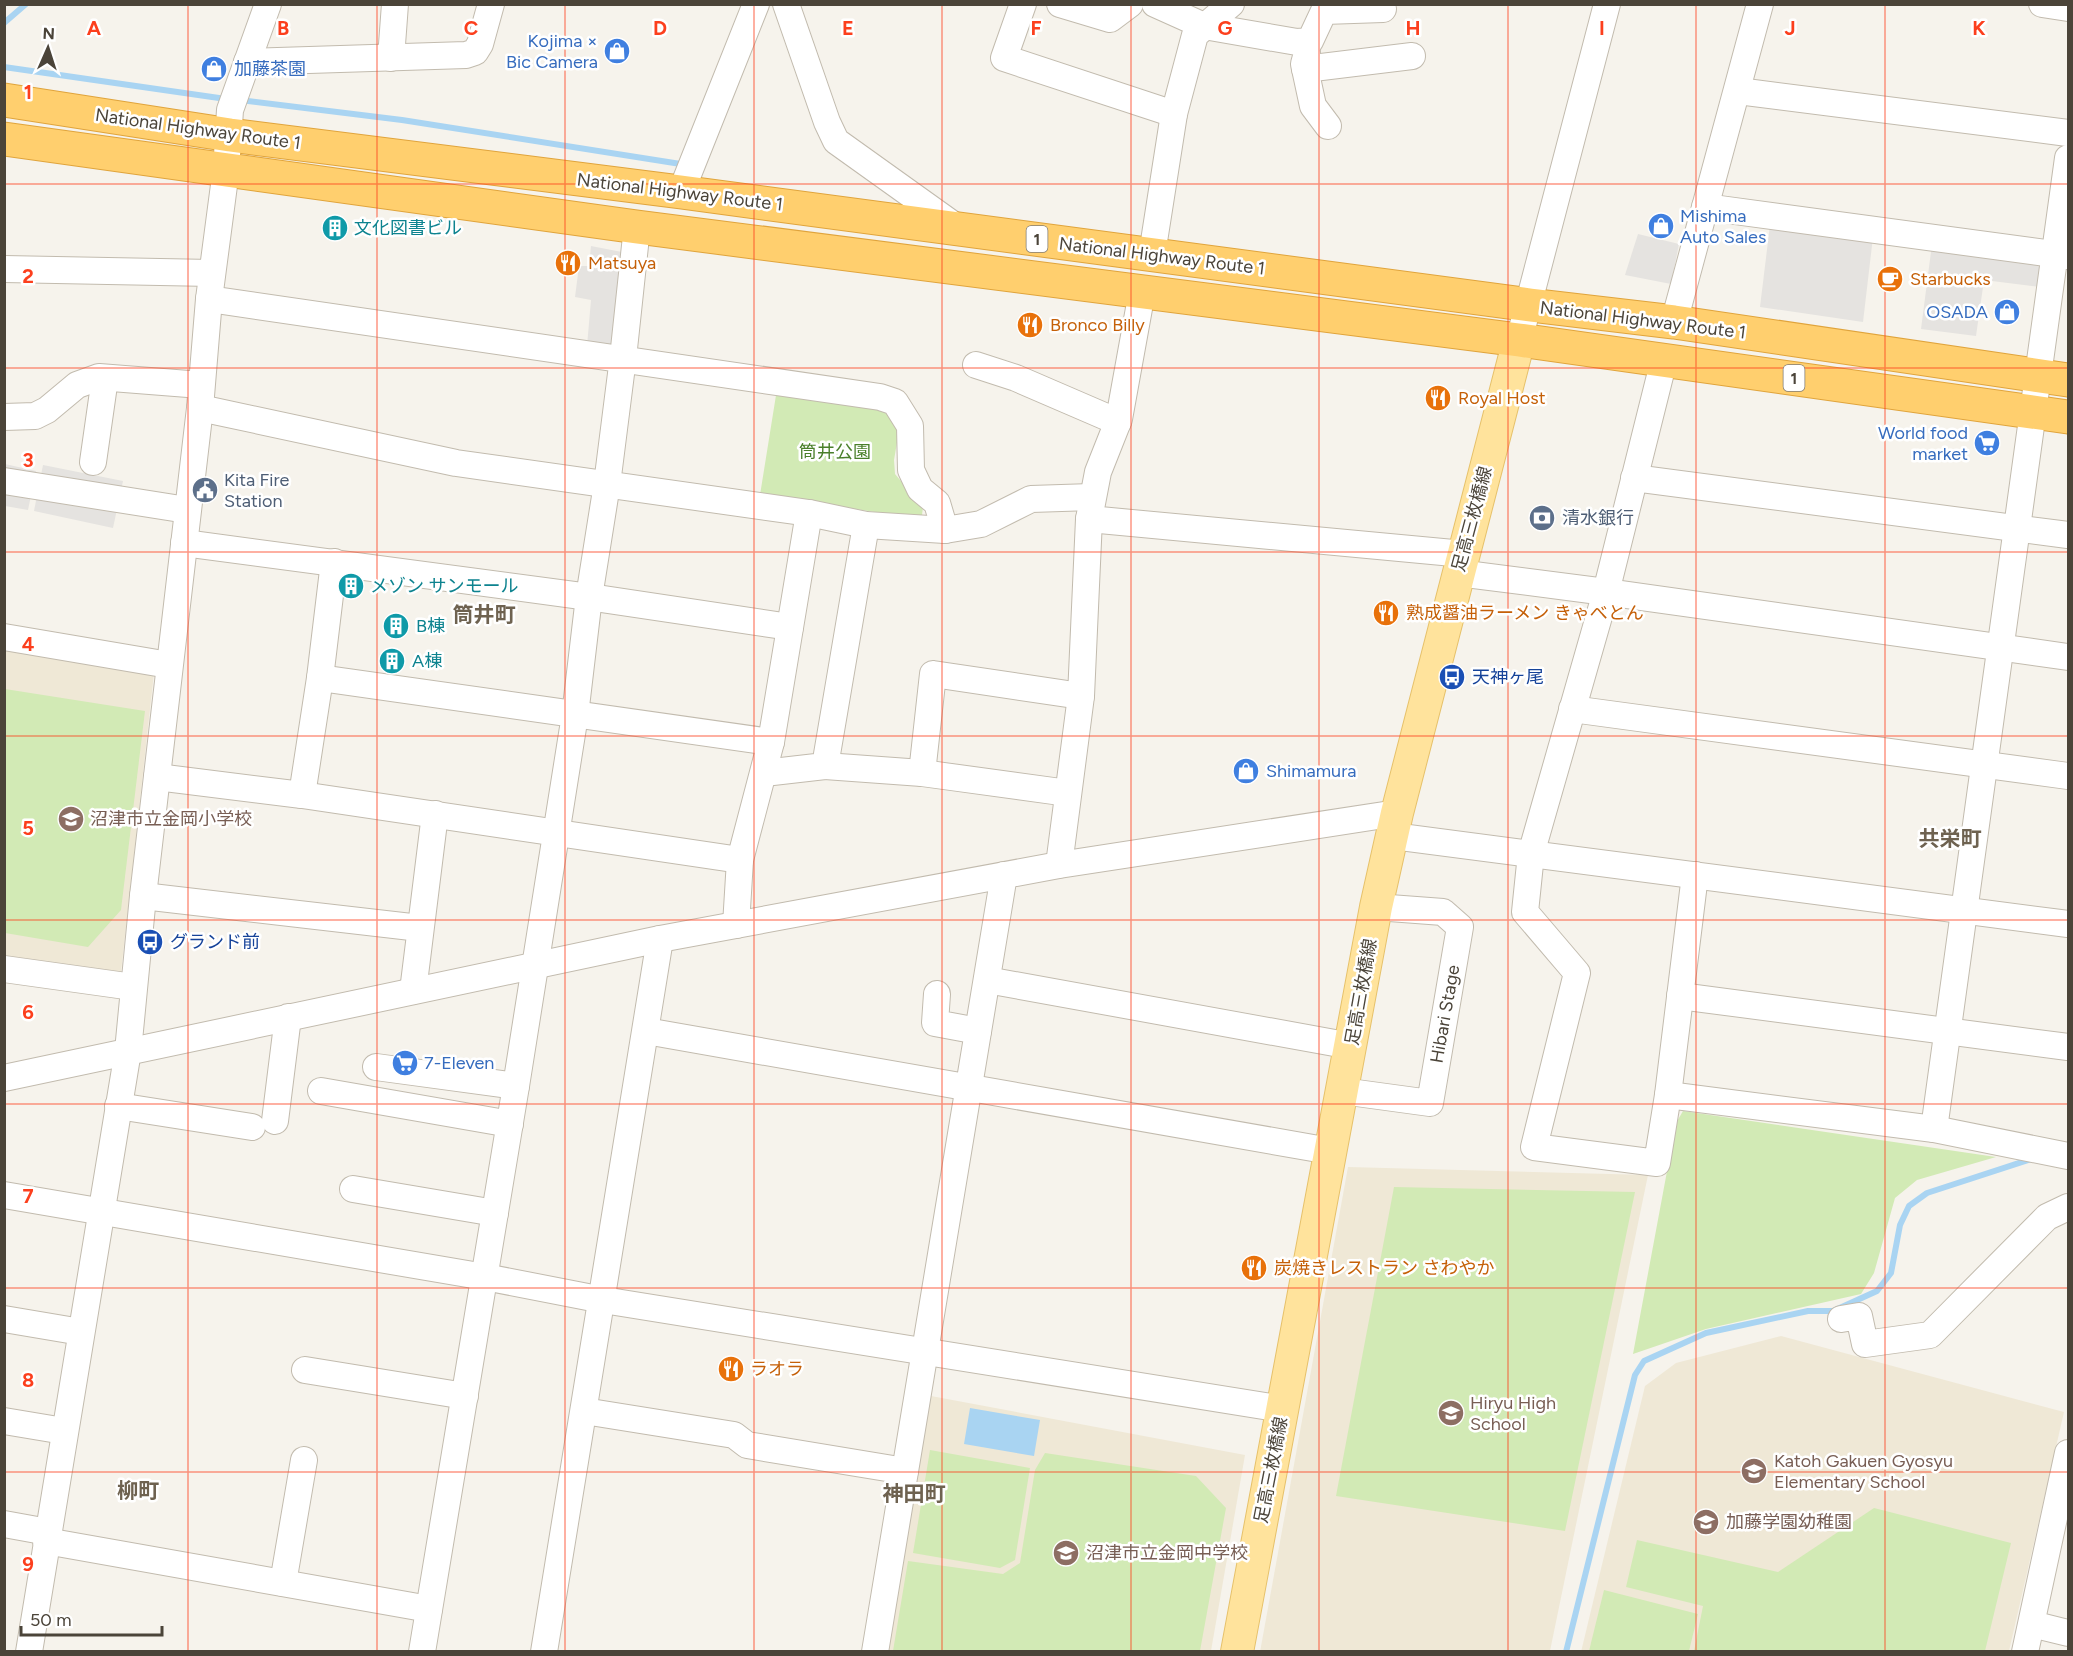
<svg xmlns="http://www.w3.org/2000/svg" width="2073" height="1656" viewBox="0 0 2073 1656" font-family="Figtree,'Noto Sans JP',sans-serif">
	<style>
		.education { fill: #efe8d6 }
		.green { fill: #d2eab5 }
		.parking { fill: #e5e3e0 }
		.water { fill: #a9d4f2 }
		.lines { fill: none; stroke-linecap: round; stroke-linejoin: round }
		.stream { stroke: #a9d4f2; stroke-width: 6 }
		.minor-casing { stroke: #c2bbae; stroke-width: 28 }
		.major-casing { stroke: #e6c16a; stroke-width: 34 }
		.highway-casing { stroke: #e0a43c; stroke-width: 35 }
		.minor { stroke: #fff; stroke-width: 26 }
		.major { stroke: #ffe39c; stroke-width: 32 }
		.highway { stroke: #ffcf6e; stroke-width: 33 }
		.grid { fill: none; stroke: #fc3f1d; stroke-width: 1.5; stroke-opacity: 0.55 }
		.labels { text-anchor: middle; stroke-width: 5; stroke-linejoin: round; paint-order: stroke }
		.shield { fill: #fff; stroke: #817c74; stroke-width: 1.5 }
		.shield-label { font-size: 16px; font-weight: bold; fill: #4b4439 }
		.shop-label { font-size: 18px; fill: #366cbe; stroke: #fff; text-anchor: start }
		.street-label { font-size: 18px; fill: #4b4439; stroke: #fff }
		.culture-label { font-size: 18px; fill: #0d838f; stroke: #fff; text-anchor: start }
		.food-label { font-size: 18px; fill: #c56008; stroke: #fff; text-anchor: start }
		.park-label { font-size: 18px; fill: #4a7f2a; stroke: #fff }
		.service-label { font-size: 18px; fill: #4e5e75; stroke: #fff; text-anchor: start }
		.transit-label { font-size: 18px; fill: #164399; stroke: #fff; text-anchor: start }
		.education-label { font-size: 18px; fill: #785e54; stroke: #fff; text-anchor: start }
		.quarter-label { font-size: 21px; font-weight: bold; fill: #6e6250; stroke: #fff }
		.grid-label { font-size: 20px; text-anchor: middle; font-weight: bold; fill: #fc3f1d; stroke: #fff; stroke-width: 5; stroke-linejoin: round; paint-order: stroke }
	</style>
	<rect width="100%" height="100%" fill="#f6f3ec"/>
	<g class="education">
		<path d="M5 649 154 673 120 981 5 964Z"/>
		<path d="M1348 1167 1648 1175 1550 1651 1260 1652Z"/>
		<path d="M1781 1336 2064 1412 2009 1651 1581 1652 1645 1386 1676 1363Z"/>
		<path d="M931 1396 1245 1455 1211 1651 887 1652Z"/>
	</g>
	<g class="green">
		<path d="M777 389 886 409 899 431 894 460 895 474 923 507 922 515 916 518 760 495Z"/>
		<path d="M5 689 145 711 121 910 88 947 5 933Z"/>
		<path d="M1683 1111 1996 1157 1917 1180 1895 1198 1874 1273 1861 1294 1706 1329 1633 1354 1676 1123Z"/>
		<path d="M1394 1187 1635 1192 1565 1531 1336 1496Z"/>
		<path d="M930 1450 1030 1468 1015 1560 1000 1568 913 1553Z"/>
		<path d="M1045 1453 1196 1476 1226 1508 1200 1651H893L908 1561 1003 1574 1020 1563 1035 1470Z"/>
		<path d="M1874 1508 2011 1543 1985 1651H1694L1703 1606 1626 1587 1637 1540 1778 1572Z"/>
		<path d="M1604 1590 1698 1614 1689 1651H1589Z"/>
	</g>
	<g class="parking">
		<path d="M1770 225 1873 237 1863 322 1760 307Z"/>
		<path d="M1638 234 1679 244 1671 284 1625 275Z"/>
		<path d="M1932 244 2040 258 2043 268 2041 287 1984 280 1976 336 1921 329Z"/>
		<path d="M591 246 627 253 615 349 587 346 591 300 575 297 579 266H589Z"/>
		<path d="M5 464 36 471 28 510 5 506Z"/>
		<path d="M43 465 123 481 113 528 34 511Z"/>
	</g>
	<path class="water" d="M970 1408 1040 1420 1034 1456 964 1444Z"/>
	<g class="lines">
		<g class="stream">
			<path d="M4 23 26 4"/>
			<path d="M4 67 226 99"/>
			<path d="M240 100 402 120 687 165"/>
			<path d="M1566 1652 1635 1375 1644 1361 1706 1333 1808 1311H1833L1877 1291 1891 1273 1900 1225 1909 1206 1927 1193 2034 1158"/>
		</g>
		<defs>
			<g id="minor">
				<path d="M786 4 827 122 836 141 959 229"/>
				<path d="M1023 4 1004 58 1174 114"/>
				<path d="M1060 4 1110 19 1130 4"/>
				<path d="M1155 4 1204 26 1297 42 1310 41 1324 11 1383 9"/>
				<path d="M2042 4 2068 8"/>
				<path d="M1307 53 1304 64 1313 106 1328 126"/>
				<path d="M391 58 395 4"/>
				<path d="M247 62 466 55 475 52 480 44 491 4"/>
				<path d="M1305 69 1412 56"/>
				<path d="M1738 91 2068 133"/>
				<path d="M681 192 756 4"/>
				<path d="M1705 207 2068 256"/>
				<path d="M1152 254 1174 114 1195 35 1231 4"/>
				<path d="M4 269 212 273"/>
				<path d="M209 299 880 397 895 402 910 426 911 470 920 489 937 503 945 530"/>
				<path d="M1674 322 1760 4"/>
				<path d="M1519 340 1607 4"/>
				<path d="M1664 360 1606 592 1531 854 1525 912 1577 973 1534 1147 1657 1163 1668 1095 1695 875"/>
				<path d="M976 365 1016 378 1118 422"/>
				<path d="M200 408 456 463 809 513 866 525 945 530 981 524 1031 499 1092 497"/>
				<path d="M4 417 35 416 47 410 77 385 99 377 201 385"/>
				<path d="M93 462 105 378"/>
				<path d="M1634 478 2068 535"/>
				<path d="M4 481 187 510"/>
				<path d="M1089 519 1464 554"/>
				<path d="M184 543 589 597 790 627"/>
				<path d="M1458 573 1606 592 2068 657"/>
				<path d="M4 637 169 665"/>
				<path d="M320 678 771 742"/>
				<path d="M1572 709 2068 776"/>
				<path d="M825 766 922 773 1068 793"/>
				<path d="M764 773 825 766 866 525"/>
				<path d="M922 773 933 674 1081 696"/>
				<path d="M157 777 302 795 740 860"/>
				<path d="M302 795 320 678 334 562"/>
				<path d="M1393 836 2068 924"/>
				<path d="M1059 865 1081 696 1089 519 1098 472 1119 419 1142 292"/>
				<path d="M143 896 420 928"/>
				<path d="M736 925 740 860 771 742 809 513"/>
				<path d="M4 969 133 987"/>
				<path d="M987 980 1351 1046"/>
				<path d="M413 991 435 814"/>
				<path d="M937 994 935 1023 978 1031"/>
				<path d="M1680 996 2068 1047"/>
				<path d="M646 1031 1330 1151"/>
				<path d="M376 1067 516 1086"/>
				<path d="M4 1078 660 939 1059 865 1397 813"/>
				<path d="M321 1091 510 1124"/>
				<path d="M1342 1091 1430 1103 1460 927 1443 912 1376 907"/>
				<path d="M1668 1095 1934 1129 2068 1156"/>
				<path d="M118 1106 252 1127"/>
				<path d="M275 1121 288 1017"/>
				<path d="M1934 1129 2068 158"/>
				<path d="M353 1189 495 1213"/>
				<path d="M4 1195 485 1277 603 1300 1283 1409"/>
				<path d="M4 1319 81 1332"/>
				<path d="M1841 1319 1859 1316 1865 1344 1930 1335 2047 1217 2068 1207"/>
				<path d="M305 1370 465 1396"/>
				<path d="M584 1411 734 1435 747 1445 905 1471"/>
				<path d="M4 1421 64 1431"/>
				<path d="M4 1524 48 1532"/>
				<path d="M46 1541 429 1609"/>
				<path d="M283 1583 304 1460"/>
				<path d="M2032 1624 2068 1633"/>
				<path d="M29 1652 128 1051 143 896 200 408 209 299 226 170 230 110 268 4"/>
				<path d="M422 1652 516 1086 575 715 589 597 607 484 623 358 637 227"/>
				<path d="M544 1652 660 939"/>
				<path d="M875 1652 1004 875"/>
				<path d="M2025 1652 2068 1453"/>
			</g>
			<path id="major" d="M1237 1652 1376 907 1397 813 1519 340"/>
			<g id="highway">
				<path d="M4 100 230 135 681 192 1530 305 1674 322 2068 380"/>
				<path d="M4 139 637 227 1519 340 2068 417"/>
			</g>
		</defs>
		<use href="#minor" class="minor-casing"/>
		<use href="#major" class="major-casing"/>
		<use href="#highway" class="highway-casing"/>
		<use href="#minor" class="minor"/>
		<use href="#major" class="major"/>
		<use href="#highway" class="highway"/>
	</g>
	<path class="grid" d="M188 4V1652M377 4V1652M565 4V1652M754 4V1652M942 4V1652M1131 4V1652M1319 4V1652M1508 4V1652M1696 4V1652M1885 4V1652M4 184H2068M4 368H2068M4 552H2068M4 736H2068M4 920H2068M4 1104H2068M4 1288H2068M4 1472H2068"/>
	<defs>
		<symbol id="shop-disc" viewBox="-11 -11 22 22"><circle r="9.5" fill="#3f7fe0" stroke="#fff"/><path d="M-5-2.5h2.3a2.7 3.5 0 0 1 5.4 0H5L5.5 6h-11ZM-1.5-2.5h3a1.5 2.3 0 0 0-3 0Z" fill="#fff"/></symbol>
		<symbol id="building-disc" viewBox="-11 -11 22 22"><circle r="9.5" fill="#0f9aa8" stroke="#fff"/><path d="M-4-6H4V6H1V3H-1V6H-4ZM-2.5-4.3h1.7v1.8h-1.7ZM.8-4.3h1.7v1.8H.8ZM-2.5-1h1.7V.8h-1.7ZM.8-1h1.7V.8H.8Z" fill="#fff"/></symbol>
		<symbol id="restaurant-disc" viewBox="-11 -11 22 22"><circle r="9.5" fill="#e8710a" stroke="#fff"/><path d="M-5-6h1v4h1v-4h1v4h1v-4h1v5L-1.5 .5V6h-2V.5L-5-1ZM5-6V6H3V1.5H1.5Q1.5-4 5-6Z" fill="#fff"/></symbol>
		<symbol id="cafe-disc" viewBox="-11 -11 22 22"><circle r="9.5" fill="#e8710a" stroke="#fff"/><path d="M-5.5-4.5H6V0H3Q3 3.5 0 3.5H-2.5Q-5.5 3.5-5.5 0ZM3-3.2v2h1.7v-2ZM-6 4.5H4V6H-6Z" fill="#fff"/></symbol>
		<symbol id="supermarket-disc" viewBox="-11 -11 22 22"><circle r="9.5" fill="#3f7fe0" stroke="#fff"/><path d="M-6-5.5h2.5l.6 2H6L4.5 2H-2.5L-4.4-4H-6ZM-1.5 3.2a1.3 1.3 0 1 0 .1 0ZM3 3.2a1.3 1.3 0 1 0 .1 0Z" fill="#fff"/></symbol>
		<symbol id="civic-disc" viewBox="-11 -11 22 22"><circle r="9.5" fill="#5c6f8a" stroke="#fff"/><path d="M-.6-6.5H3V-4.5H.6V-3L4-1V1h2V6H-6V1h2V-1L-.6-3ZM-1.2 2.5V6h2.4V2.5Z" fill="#fff"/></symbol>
		<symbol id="bank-disc" viewBox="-11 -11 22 22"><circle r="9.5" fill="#5c6f8a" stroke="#fff"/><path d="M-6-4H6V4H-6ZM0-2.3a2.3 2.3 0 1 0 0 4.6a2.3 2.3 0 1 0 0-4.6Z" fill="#fff"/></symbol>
		<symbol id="bus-disc" viewBox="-11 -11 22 22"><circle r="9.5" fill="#1a4fb4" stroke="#fff"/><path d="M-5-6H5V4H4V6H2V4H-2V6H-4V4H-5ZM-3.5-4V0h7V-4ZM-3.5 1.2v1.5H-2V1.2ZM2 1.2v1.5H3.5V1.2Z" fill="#fff"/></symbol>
		<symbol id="school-disc" viewBox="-11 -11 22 22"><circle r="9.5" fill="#8d6e63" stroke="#fff"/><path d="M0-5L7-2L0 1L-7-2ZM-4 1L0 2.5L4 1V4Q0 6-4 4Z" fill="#fff"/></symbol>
	</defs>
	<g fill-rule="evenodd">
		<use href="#shop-disc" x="602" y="36" width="30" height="30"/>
		<use href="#shop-disc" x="199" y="54" width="30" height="30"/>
		<use href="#shop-disc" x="1646" y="211" width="30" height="30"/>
		<use href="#building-disc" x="320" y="213" width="30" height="30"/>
		<use href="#restaurant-disc" x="553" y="248" width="30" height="30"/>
		<use href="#cafe-disc" x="1875" y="264" width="30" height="30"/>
		<use href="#shop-disc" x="1992" y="297" width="30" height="30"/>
		<use href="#restaurant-disc" x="1015" y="310" width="30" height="30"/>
		<use href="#restaurant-disc" x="1423" y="383" width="30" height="30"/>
		<use href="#supermarket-disc" x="1972" y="428" width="30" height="30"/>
		<use href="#civic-disc" x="190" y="475" width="30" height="30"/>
		<use href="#bank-disc" x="1527" y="503" width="30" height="30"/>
		<use href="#building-disc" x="336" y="571" width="30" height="30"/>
		<use href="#restaurant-disc" x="1371" y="598" width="30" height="30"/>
		<use href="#building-disc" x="381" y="611" width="30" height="30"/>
		<use href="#building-disc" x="377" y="646" width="30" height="30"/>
		<use href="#bus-disc" x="1437" y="662" width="30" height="30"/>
		<use href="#shop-disc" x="1231" y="756" width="30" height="30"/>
		<use href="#school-disc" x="56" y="804" width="30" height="30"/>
		<use href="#bus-disc" x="135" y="927" width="30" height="30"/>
		<use href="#supermarket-disc" x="390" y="1048" width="30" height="30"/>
		<use href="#restaurant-disc" x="1239" y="1253" width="30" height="30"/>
		<use href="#restaurant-disc" x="716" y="1354" width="30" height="30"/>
		<use href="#school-disc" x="1436" y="1398" width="30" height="30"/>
		<use href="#school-disc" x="1739" y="1456" width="30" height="30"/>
		<use href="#school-disc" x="1691" y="1507" width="30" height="30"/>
		<use href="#school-disc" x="1051" y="1538" width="30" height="30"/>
	</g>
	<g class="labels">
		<g class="shield">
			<rect x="1026.5" y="226" width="21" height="26" rx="4.5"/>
			<rect x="1783.5" y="365" width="21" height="26" rx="4.5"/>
		</g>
		<g class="shield-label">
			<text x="1037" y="245">1</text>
			<text x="1794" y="384">1</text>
		</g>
		<g class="shop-label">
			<text x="598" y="47" text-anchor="end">Kojima ×<tspan x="598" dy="21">Bic Camera</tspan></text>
			<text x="234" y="75">加藤茶園</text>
			<text x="1680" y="222">Mishima<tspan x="1680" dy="21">Auto Sales</tspan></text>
			<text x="1988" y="318" text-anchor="end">OSADA</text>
			<text x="1968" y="439" text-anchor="end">World food<tspan x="1968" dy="21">market</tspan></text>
			<text x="1266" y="777">Shimamura</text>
			<text x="424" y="1069">7-Eleven</text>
		</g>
		<g class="street-label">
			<text transform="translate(198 129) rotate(8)" y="6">National Highway Route 1</text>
			<text transform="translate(680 192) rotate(7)" y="6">National Highway Route 1</text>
			<text transform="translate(1162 256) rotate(7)" y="6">National Highway Route 1</text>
			<text transform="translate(1643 320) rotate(7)" y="6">National Highway Route 1</text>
			<text transform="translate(1472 519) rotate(-75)" y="6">足高三枚橋線</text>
			<text transform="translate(1361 992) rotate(-80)" y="6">足高三枚橋線</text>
			<text transform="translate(1445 1014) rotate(-80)" y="6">Hibari Stage</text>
			<text transform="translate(1271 1470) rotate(-79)" y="6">足高三枚橋線</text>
		</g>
		<g class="culture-label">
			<text x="354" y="234">文化図書ビル</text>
			<text x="370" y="592">メゾン サンモール</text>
			<text x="416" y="632">B棟</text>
			<text x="412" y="667">A棟</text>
		</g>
		<g class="food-label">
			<text x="588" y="269">Matsuya</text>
			<text x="1910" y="285">Starbucks</text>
			<text x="1050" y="331">Bronco Billy</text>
			<text x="1458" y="404">Royal Host</text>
			<text x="1406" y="619">熟成醤油ラーメン きゃべとん</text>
			<text x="1274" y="1274">炭焼きレストラン さわやか</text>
			<text x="750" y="1375">ラオラ</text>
		</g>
		<g class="park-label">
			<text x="835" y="458">筒井公園</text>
		</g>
		<g class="service-label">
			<text x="224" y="486">Kita Fire<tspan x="224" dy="21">Station</tspan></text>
			<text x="1562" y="524">清水銀行</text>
		</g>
		<g class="transit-label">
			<text x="1472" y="683">天神ヶ尾</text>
			<text x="170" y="948">グランド前</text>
		</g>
		<g class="education-label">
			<text x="90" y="825">沼津市立金岡小学校</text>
			<text x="1470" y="1409">Hiryu High<tspan x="1470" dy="21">School</tspan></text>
			<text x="1774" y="1467">Katoh Gakuen Gyosyu<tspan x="1774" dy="21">Elementary School</tspan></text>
			<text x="1726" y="1528">加藤学園幼稚園</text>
			<text x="1086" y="1559">沼津市立金岡中学校</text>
		</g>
		<g class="quarter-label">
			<text x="484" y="622">筒井町</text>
			<text x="1950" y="846">共栄町</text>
			<text x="138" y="1498">柳町</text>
			<text x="914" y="1501">神田町</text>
		</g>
	</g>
	<g class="grid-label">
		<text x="94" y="35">A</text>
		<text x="283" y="35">B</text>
		<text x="471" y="35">C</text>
		<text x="660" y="35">D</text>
		<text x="848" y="35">E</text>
		<text x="1036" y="35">F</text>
		<text x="1225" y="35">G</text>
		<text x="1413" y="35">H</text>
		<text x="1602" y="35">I</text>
		<text x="1790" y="35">J</text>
		<text x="1979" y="35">K</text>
		<text x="28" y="99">1</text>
		<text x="28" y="283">2</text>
		<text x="28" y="467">3</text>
		<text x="28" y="651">4</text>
		<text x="28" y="835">5</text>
		<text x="28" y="1019">6</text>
		<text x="28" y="1203">7</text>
		<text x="28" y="1387">8</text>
		<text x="28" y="1571">9</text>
	</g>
	<rect width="2073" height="1656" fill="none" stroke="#4b4439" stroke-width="12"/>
	<g transform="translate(48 48) rotate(3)" stroke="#ffffff" stroke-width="4.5" paint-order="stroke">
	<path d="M0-4.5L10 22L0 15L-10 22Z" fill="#4b4439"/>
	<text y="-9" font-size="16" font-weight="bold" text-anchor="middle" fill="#4b4439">N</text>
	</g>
	<path d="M21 1626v9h141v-9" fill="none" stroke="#4b4439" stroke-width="3"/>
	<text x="30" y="1626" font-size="18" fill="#4b4439" stroke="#ffffff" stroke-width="4.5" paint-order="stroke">50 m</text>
</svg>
